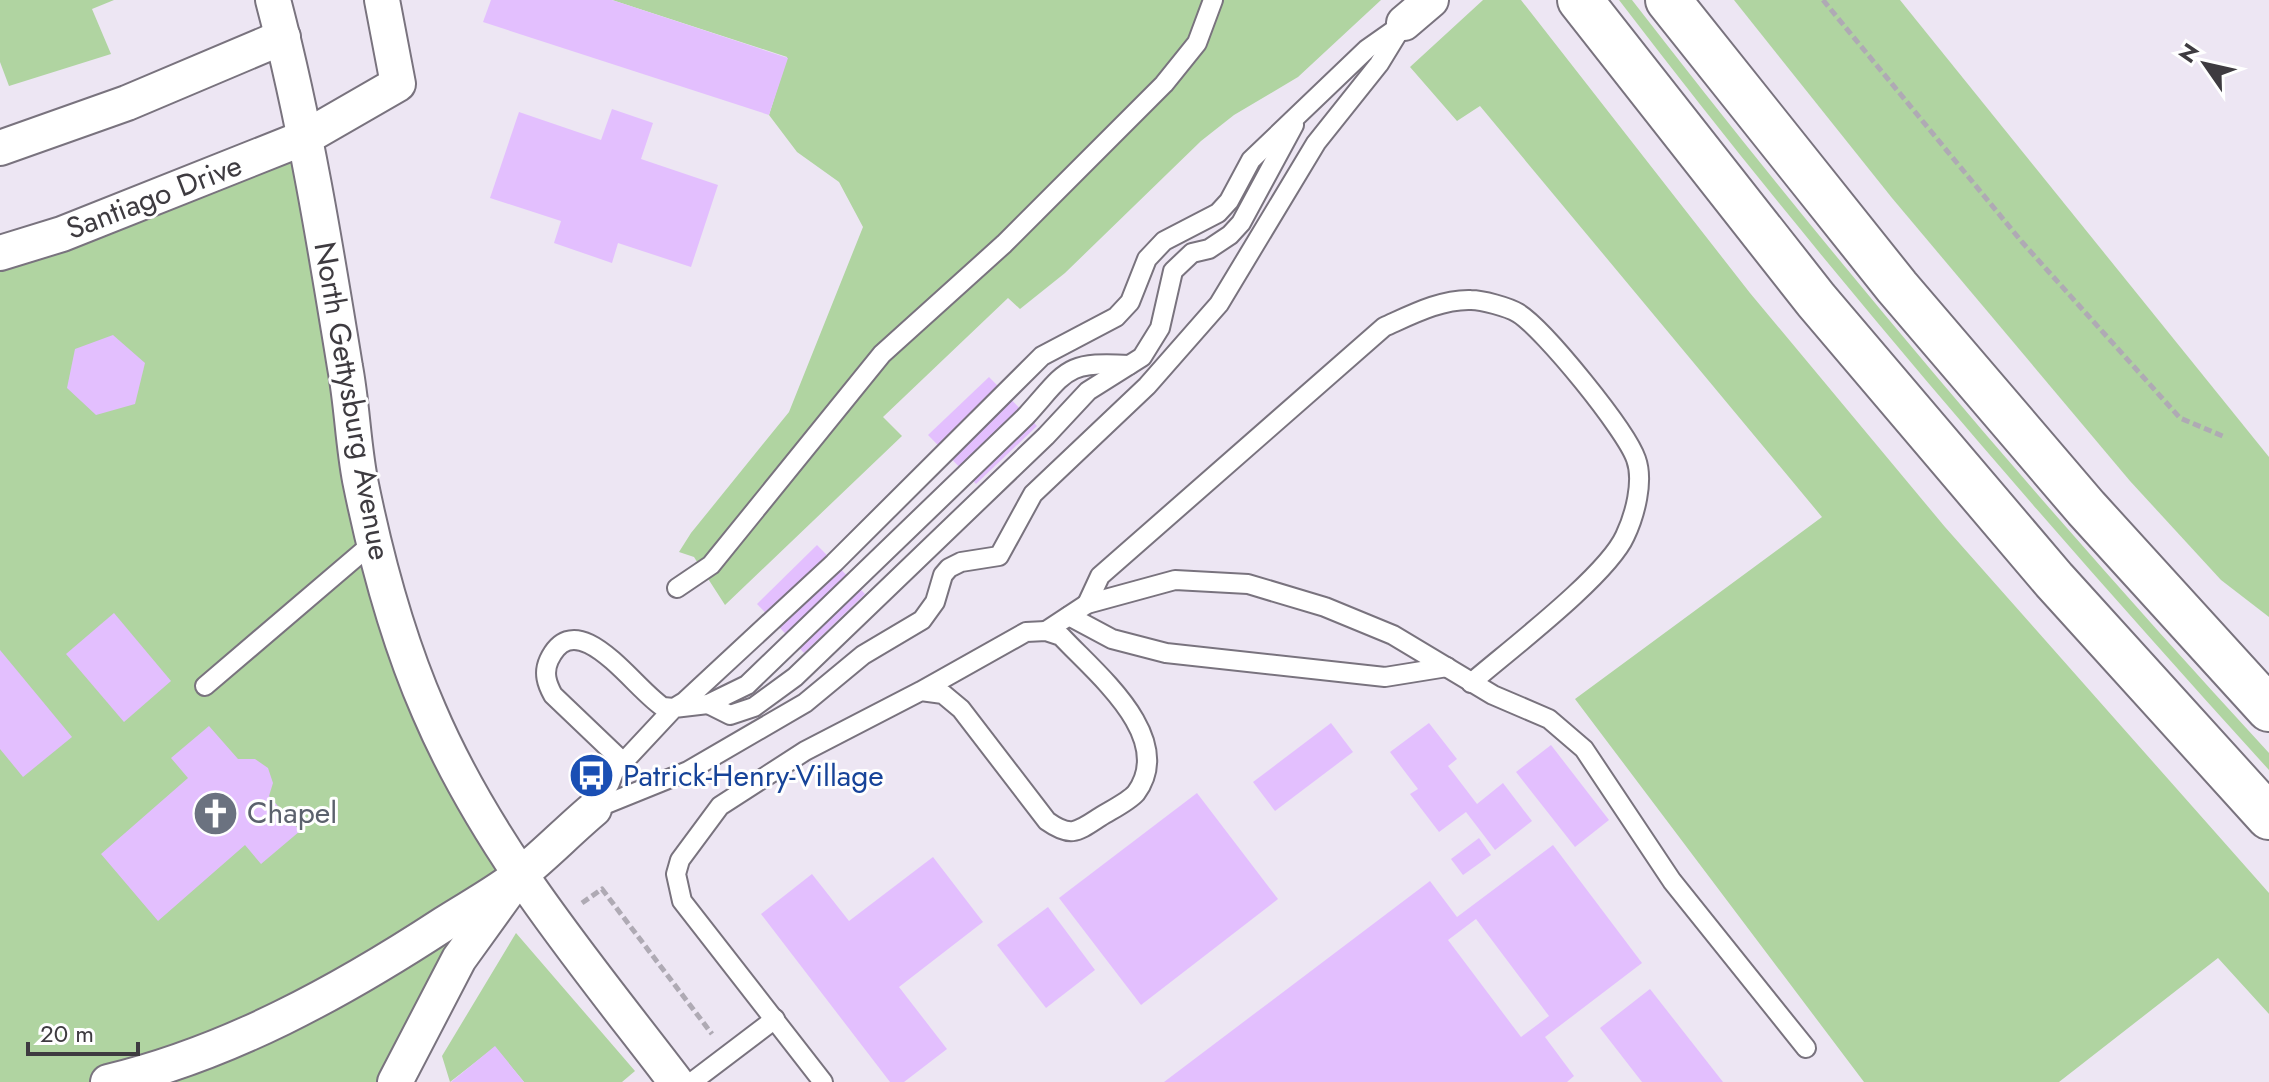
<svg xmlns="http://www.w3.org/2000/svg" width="2269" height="1082" viewBox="0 0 2269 1082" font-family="Jost,sans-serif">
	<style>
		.green { fill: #b0d4a1 }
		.building { fill: #e3bffe; fill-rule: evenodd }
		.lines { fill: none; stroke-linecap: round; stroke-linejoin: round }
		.lane-casing { stroke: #79737e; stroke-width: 22 }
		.street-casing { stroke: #79737e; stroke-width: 38 }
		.highway-casing { stroke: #79737e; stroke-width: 48 }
		.path { stroke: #afaab4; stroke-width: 5; stroke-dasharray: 8 4; stroke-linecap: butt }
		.lane { stroke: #fff; stroke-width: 18 }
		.street { stroke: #fff; stroke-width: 34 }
		.highway { stroke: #fff; stroke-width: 44 }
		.labels { text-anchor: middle; stroke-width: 6; stroke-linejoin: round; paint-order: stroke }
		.street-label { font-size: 30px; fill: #3e3b40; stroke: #fff }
		.transit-label { font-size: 30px; fill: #164399; stroke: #fff; text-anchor: start }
		.worship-label { font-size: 30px; fill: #5b616d; stroke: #fff; text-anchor: start }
	</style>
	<rect width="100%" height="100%" fill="#ede6f3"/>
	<g class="green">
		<path d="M0 0H114L92 9 111 54 9 86 0 62Z"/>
		<path d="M612 0H1381L1298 77 1234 115 1201 141 1065 273 1020 309 1008 298 883 417 902 436 725 605 694 557 679 552 691 533 789 412 863 227 839 182 797 152 769 115 787 57Z"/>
		<path d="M1483 0H1521L1750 293 1945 527 2269 893V1014L2218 958 2059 1082H1864L1575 699 1822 517 1480 106 1457 121 1410 67Z"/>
		<path d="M1619 0H1632C1833 260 2046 511 2269 753V770C2043 521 1823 267 1619 0Z"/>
		<path d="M1734 0H1900L2269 457V617L2221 580 2130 481 1892 198Z"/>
		<path d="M306 137 379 557 520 875 395 1082H0V253Z"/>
		<path d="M516 933 635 1071 622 1082H524L495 1047 450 1082 442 1056Z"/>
	</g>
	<g class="building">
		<path d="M491 0H612L788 58 769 115 483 22Z"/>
		<path d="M612 109 653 123 641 159 718 185 691 267 618 243 612 263 554 243 561 221 490 198 519 112 601 140Z"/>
		<path d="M113 335 145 363 135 404 96 415 67 388 75 349Z"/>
		<path d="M989 377 1037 426 976 484 928 435Z"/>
		<path d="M817 545 865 594 804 653 757 604Z"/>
		<path d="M114 613 171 681 124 722 66 654Z"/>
		<path d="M0 650 72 737 23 777 0 749Z"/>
		<path d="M1331 723 1353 752 1275 811 1253 782Z"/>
		<path d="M1429 723 1457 759 1448 766 1477 804 1503 783 1532 821 1495 850 1466 812 1439 832 1410 794 1418 789 1390 752Z"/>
		<path d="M209 726 238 759H255L268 768 273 783 269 796 300 831 261 864 245 845 158 921 101 854 188 778 171 758Z"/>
		<path d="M1551 745 1609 820 1575 847 1516 772Z"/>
		<path d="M1197 793 1278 899 1141 1005 1059 898Z"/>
		<path d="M1479 838 1491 855 1463 875 1451 859Z"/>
		<path d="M1553 845 1642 963 1545 1037 1574 1076 1567 1082H1164L1430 881 1457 917ZM1476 919 1549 1016 1521 1037 1448 940Z"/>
		<path d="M933 857 983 922 899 987 947 1049 904 1082H890L761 914 812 874 849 921Z"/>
		<path d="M1048 907 1095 970 1046 1008 997 945Z"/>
		<path d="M1650 989 1723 1082H1642L1600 1028Z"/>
		<path d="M495 1046 524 1082H451Z"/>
	</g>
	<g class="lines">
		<defs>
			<g id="lane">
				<path d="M677 588 711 565 882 354 1004 244 1164 84 1197 43 1213 0"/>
				<path d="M1087 604 1100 576 1384 327C1411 315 1441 299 1471 300 1482 300 1508 307 1518 313 1544 329 1626 430 1636 459 1644 481 1635 515 1625 536 1607 576 1508 651 1471 683"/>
				<path d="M1069 616 1112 639 1166 653 1385 677 1447 667"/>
				<path d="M1046 631 1087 604 1175 580 1248 584 1325 607 1393 635 1493 695 1549 719 1584 749 1672 881 1806 1048"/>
				<path d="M205 686 375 541"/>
				<path d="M708 704 730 715 754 707 795 677 1046 436 1088 391 1142 357 1160 328 1173 271 1192 253 1209 249 1230 235 1241 223 1294 125"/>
				<path d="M618 768 674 708 708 704 747 685 1026 416C1067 371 1064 361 1129 365"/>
				<path d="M594 809 610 783 619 758 553 695C547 684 543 673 549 660 577 601 634 689 663 707L674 708 684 702 834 563 1042 356 1116 317 1130 302 1147 259 1164 241 1218 213 1229 201 1251 160 1367 49 1404 23"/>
				<path d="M594 809 688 771 805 703 863 655 922 620 935 602 943 575 949 568 961 562 999 556 1033 494 1147 386 1219 304 1316 143 1379 64 1401 28"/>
				<path d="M692 1082 775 1019"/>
				<path d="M823 1082 682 901 676 874 680 860 720 806 805 751 921 691 943 694 961 709 1047 821C1071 838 1077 832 1100 817 1111 810 1128 802 1136 793 1177 737 1094 672 1061 636L1046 631 1026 632 921 691"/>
			</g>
			<g id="street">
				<path d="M273 0C305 121 325 244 345 367 352 404 353 443 360 480 376 559 397 638 429 711 488 849 586 964 676 1082"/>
				<path d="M1404 23 1431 0"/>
				<path d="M0 148 127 103 283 37"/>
				<path d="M0 253 62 234 306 137 398 84 382 0"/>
				<path d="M108 1082C229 1053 340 992 444 924 469 908 497 893 521 874 546 854 569 830 594 809"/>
				<path d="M395 1082 459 959 508 891"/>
			</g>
			<g id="highway">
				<path d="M1580 0 1816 300 2054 580 2269 817"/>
				<path d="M1668 0 1897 287 2086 508 2269 709"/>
			</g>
		</defs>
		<use href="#lane" class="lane-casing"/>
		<use href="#street" class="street-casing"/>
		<use href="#highway" class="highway-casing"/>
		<g class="path">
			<path d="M1823 0 2022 242 2180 418 2225 437"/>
			<path d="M582 903 602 889 712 1034"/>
		</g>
		<use href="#lane" class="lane"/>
		<use href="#street" class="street"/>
		<use href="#highway" class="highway"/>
	</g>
	<defs>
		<symbol id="bus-disc" viewBox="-11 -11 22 22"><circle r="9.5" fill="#1a4fb4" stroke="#fff"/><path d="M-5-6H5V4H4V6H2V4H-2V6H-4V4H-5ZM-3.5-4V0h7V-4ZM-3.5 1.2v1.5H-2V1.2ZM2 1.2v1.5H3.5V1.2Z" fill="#fff"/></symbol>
		<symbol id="church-disc" viewBox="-11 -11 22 22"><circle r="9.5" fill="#6b7280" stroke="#fff"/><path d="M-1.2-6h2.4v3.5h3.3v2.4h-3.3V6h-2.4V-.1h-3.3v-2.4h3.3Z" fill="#fff"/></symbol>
	</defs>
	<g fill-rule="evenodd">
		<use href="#bus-disc" x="566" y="750" width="51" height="51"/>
		<use href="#church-disc" x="190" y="788" width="51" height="51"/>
	</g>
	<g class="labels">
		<g class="street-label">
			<text transform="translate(154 197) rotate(-21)" y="10">Santiago Drive</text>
			<text transform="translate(352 401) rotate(80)" y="10">North Gettysburg Avenue</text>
		</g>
		<g class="transit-label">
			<text x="623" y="786">Patrick-Henry-Village</text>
		</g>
		<g class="worship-label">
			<text x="247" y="823">Chapel</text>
		</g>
	</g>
	<g transform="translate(2205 64) rotate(304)" stroke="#ffffff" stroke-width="6" paint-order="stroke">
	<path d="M0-6L14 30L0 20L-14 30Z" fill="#3e3b40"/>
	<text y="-12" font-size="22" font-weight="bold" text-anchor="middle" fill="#3e3b40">N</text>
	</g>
	<path d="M28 1042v12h110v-12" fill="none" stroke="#3e3b40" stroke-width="4"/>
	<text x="40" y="1042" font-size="24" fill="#3e3b40" stroke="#ffffff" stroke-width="6" paint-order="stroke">20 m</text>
</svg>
